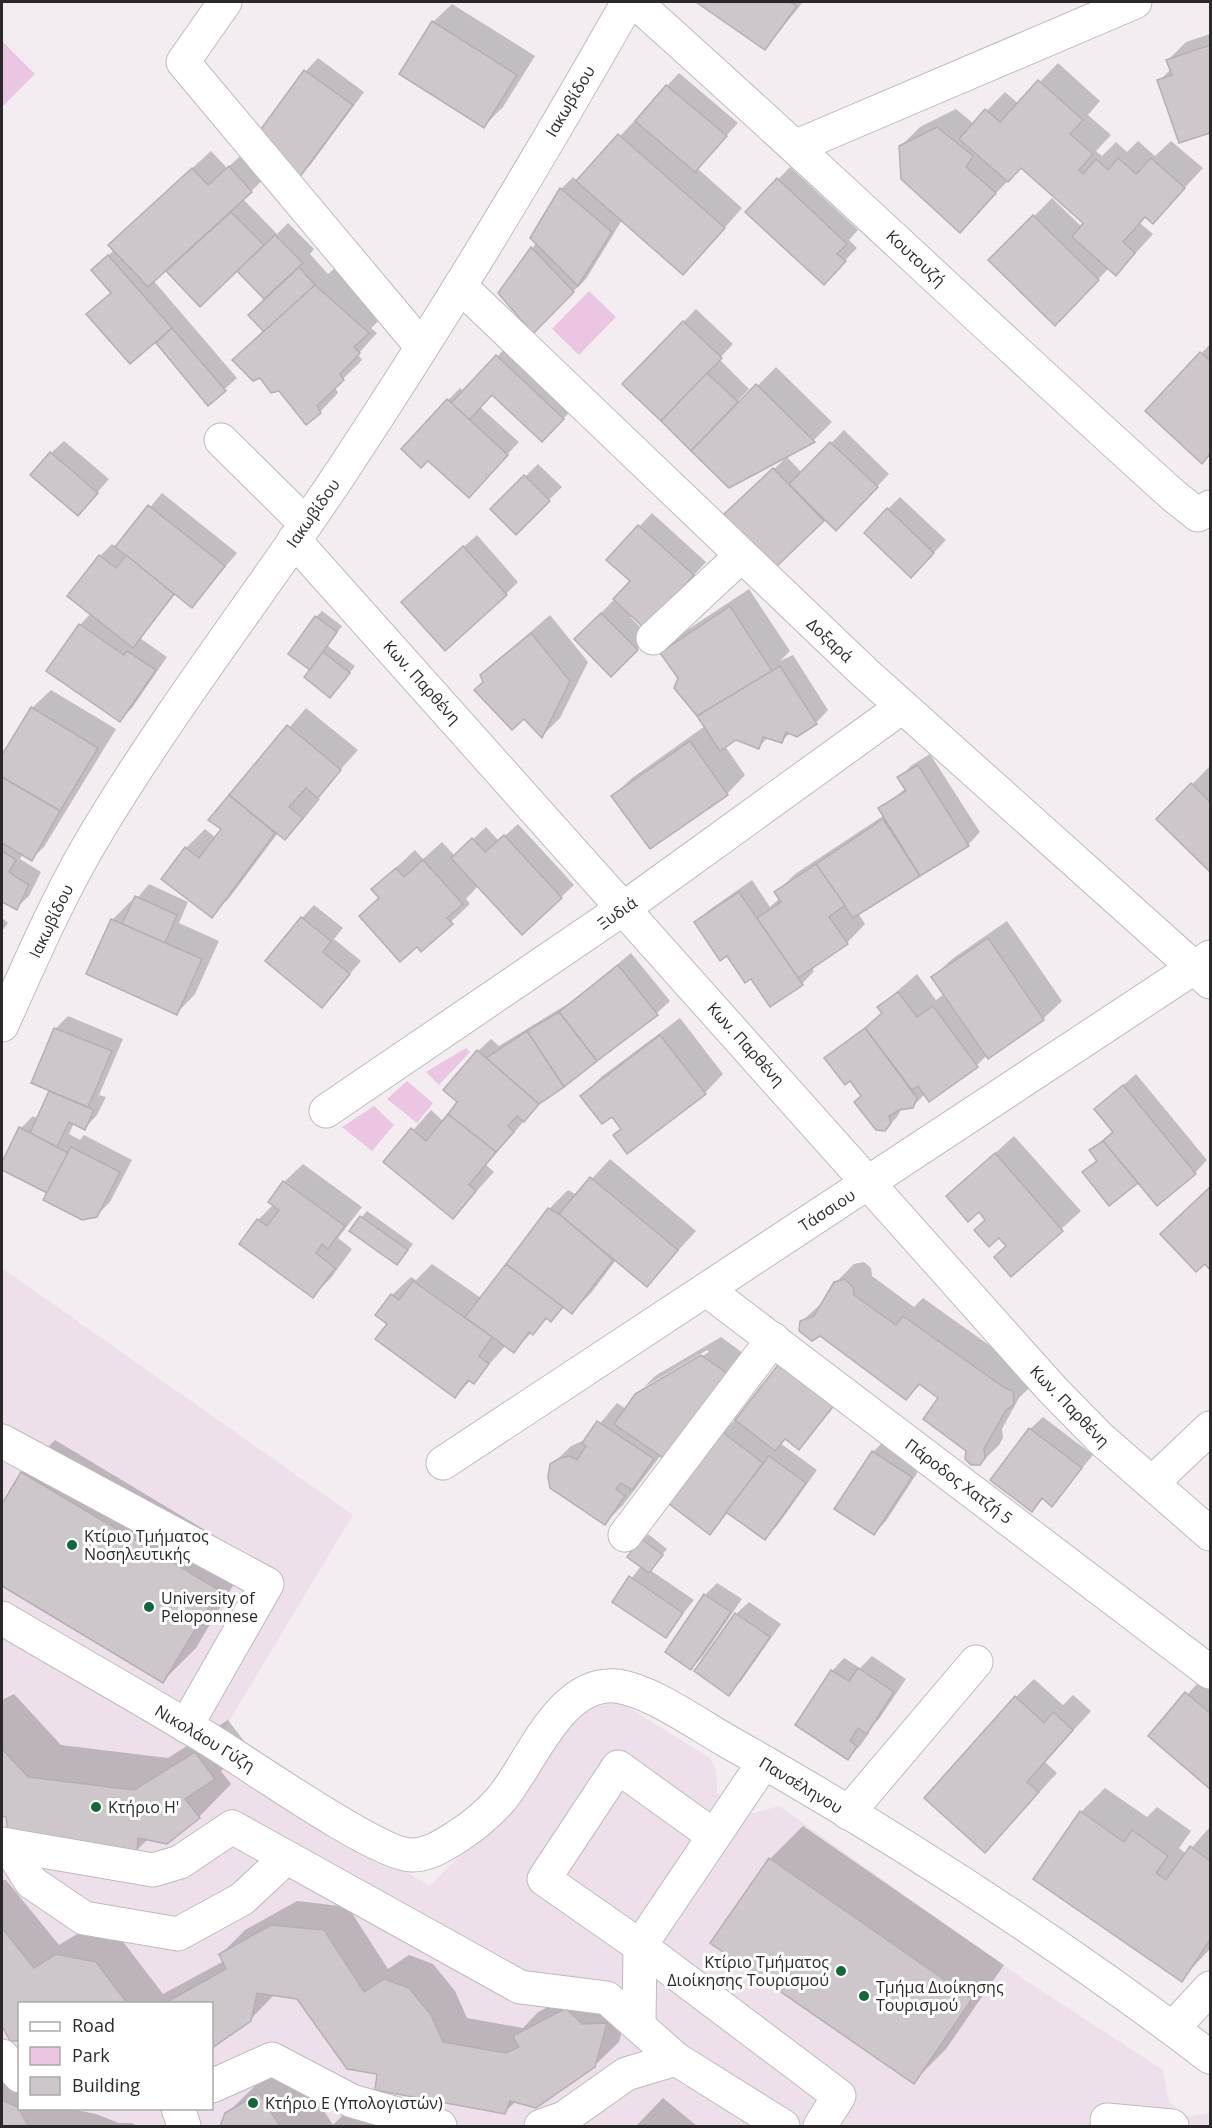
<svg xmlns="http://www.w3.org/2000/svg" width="1212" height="2128" viewBox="0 0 1212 2128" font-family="'Open Sans',sans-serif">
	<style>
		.built { fill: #ede0ea; fill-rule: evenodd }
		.green { fill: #eac6e2 }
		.shadow { fill: #0003 }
		.building { fill: #cdc7cc; stroke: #b5afb3; stroke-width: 1.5 }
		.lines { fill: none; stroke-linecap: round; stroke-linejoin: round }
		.minor-casing { stroke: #bfb9bd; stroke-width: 35 }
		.minor { stroke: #fff; stroke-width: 33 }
		.poi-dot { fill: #12683a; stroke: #fff; stroke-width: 2 }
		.labels { text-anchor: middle; stroke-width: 6; stroke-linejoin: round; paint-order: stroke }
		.street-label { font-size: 16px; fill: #2b282a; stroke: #fff }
		.poi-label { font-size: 16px; fill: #2b282a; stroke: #fff; text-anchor: start }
	</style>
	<rect width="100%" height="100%" fill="#f3edf2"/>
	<path class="built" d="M2 1268 353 1515 209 1755 430 1886 488 1826 563 1726 593 1704 615 1699 710 1758 716 1770 717 1793 747 1815 779 1806 1022 1978 1163 2070 1169 2102 1187 2117 1210 2113V2126H2ZM20 2004H212V2108H20Z"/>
	<g class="green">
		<path d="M2 41 35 74 2 107Z"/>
		<path d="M589 291 616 317 579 355 552 329Z"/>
		<path d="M466 1048 470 1052 439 1085 426 1072Z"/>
		<path d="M407 1081 433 1103 417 1123 387 1099Z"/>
		<path d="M374 1106 394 1125 372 1151 342 1127Z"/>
	</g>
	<g class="shadow">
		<path d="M699 2H803L765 49Z"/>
		<path d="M452 4 535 56 503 107 484 126 433 22Z"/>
		<path d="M1210 34V140L1208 132 1159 81 1171 69 1168 60 1186 42Z"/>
		<path d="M318 58 364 92 311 164 299 176 263 129 306 71Z"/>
		<path d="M1058 63 1100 101 1088 115 1111 135 1096 151 1102 156 1116 142 1127 152 1138 141 1155 156 1171 141 1203 168 1153 222 1146 216 1140 223 1153 234 1134 255 1116 274 1109 268 1055 324 991 260 1052 198 1082 227 1086 223 1022 166 960 231 901 146 920 127 956 109 974 124 1005 92 1019 104Z"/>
		<path d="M679 73 738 123 697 168 742 208 701 255 622 220 586 279 533 331 500 293 536 243 561 189 573 177 578 181Z"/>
		<path d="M248 149 270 173 243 199 277 234 288 223 314 249 310 254 328 274 335 268 386 314 371 328 377 333 358 354 362 360 335 387 338 393 320 412 265 331 266 299 237 269 171 264 153 280 237 378 208 404 156 341 88 314 112 292 93 270 115 249 129 226 211 151 227 168Z"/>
		<path d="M790 167 858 230 849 240 857 248 836 270 748 211Z"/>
		<path d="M696 309 733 344 719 359 749 389 712 428 714 430 776 367 832 422 814 440 729 486 624 384Z"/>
		<path d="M509 344 575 406 555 428 492 394 480 407 519 442 481 483 448 400 460 388 464 392Z"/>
		<path d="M1210 344V453L1202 462 1147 411Z"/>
		<path d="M844 430 889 474 836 529 824 519 774 567 737 503 787 457 802 473Z"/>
		<path d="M64 441 109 479 90 501 51 453Z"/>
		<path d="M538 464 562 487 516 533 492 509Z"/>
		<path d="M162 493 237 553 192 606 176 593 140 638 167 657 132 708 119 720 48 671 80 625 91 613 100 556 112 544 117 547Z"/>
		<path d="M900 497 946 540 924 563 888 509Z"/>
		<path d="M652 513 706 562 657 615 630 617 650 637 611 675 576 639 632 581 608 560Z"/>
		<path d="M477 535 518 582 506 594 416 589Z"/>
		<path d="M749 589 790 651 780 661 793 655 828 710 816 723 790 733 781 742 768 737 759 747 736 739 725 746 745 775 727 794 613 796 632 778 705 726 662 653 681 634Z"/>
		<path d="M322 611 342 626 328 646 355 666 336 690 313 670 316 617Z"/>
		<path d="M550 615 588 662 560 718 542 736 485 681 481 675Z"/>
		<path d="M51 690 116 729 44 847 31 859 23 854 20 859 41 872 29 896 16 908 2 901V758L32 708Z"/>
		<path d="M306 708 358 750 317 796 320 799 303 820 285 838 278 833 230 897 211 916 163 879 186 848 205 829 216 838 223 829 210 820Z"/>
		<path d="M930 754 980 832 968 845 858 913 865 924 847 943 811 967 814 971 802 984 752 977 696 922 709 910 752 880 770 907 780 898 776 893 795 874 883 816 880 809 906 788 899 778 912 765Z"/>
		<path d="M1210 766V870L1158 819Z"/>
		<path d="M518 824 574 885 522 933 478 886 466 899 470 904 421 950 417 945 361 916 380 896 373 889 415 850 423 859 442 842 455 856 486 827 499 841Z"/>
		<path d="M149 884 188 902 179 923 219 941 195 994 177 1013 112 920 131 901 134 902Z"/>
		<path d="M314 905 343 928 334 939 361 961 322 1006 302 918Z"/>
		<path d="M2 918 8 923 2 931Z"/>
		<path d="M1007 921 1062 1001 1043 1019 987 1055 977 1065 925 1094 912 1107 902 1108 897 1117 885 1130 850 1079 826 1059 879 1016 883 1012 879 1007 917 974 936 1000 944 994 933 977 952 959Z"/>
		<path d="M631 953 670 1001 657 1013 543 1099 486 1165 494 1172 453 1217 385 1162 431 1110 444 1122 459 1101 478 1051 491 1039 499 1046 574 1000Z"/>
		<path d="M68 1016 123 1039 99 1095 106 1097 97 1115 85 1128 74 1123 69 1134 80 1140 84 1135 132 1160 110 1202 97 1215 2 1168 21 1128 33 1116 38 1119 51 1090 33 1082 56 1028Z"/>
		<path d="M680 1018 723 1074 705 1093 612 1114 582 1096 601 1077Z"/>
		<path d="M1136 1074 1207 1160 1195 1173 1139 1181 1084 1173 1098 1159 1091 1150 1113 1131 1096 1109Z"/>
		<path d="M1014 1136 1081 1211 1011 1275 1008 1245 987 1219 979 1210 948 1196Z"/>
		<path d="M610 1159 696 1231 647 1285 616 1260 591 1293 572 1312 565 1306 551 1320 548 1318 532 1332 514 1351 506 1345 474 1382 471 1380 455 1396 389 1323 392 1295 411 1277 416 1280 432 1264 481 1298 549 1209 568 1190 577 1195Z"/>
		<path d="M303 1164 362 1207 338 1238 352 1249 331 1278 313 1296 258 1220 274 1204 284 1182Z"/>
		<path d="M1210 1188V1268L1181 1216Z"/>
		<path d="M367 1211 413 1244 402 1258 351 1230Z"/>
		<path d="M864 1262 871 1268 872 1276 914 1307 923 1298 1024 1370 1032 1385 1019 1398 1002 1429 1003 1438 999 1445 980 1464 968 1450 940 1398 921 1384 906 1398 820 1335 812 1339 801 1330V1322L824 1301 835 1283 854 1264Z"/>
		<path d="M721 1337 751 1359 661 1455 623 1505 604 1524 552 1465 571 1446 587 1439 617 1403 626 1409 643 1388V1391L709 1352 707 1350 644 1387 655 1376Z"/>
		<path d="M847 1391 799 1448 786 1438 780 1443 817 1470 777 1526 764 1538 728 1512 710 1533 723 1432 735 1420Z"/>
		<path d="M1043 1417 1093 1455 1052 1505 1044 1498 1032 1510 1030 1429Z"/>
		<path d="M55 1440 250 1557 196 1648 163 1681 2 1584V1507L22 1473Z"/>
		<path d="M885 1440 923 1464 886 1521 874 1533 873 1452Z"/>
		<path d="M648 1534 667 1549 650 1570 694 1600 665 1636 614 1601 641 1566 642 1540Z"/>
		<path d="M717 1583 742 1599 703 1656 691 1668 705 1595Z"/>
		<path d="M749 1602 781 1624 741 1681 728 1694 736 1614Z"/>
		<path d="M872 1656 906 1679 879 1719 867 1731 869 1733 860 1746 848 1758 832 1671 844 1658 860 1668Z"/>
		<path d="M1205 1675 1210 1680V1787L1150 1736Z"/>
		<path d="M1034 1679 1063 1705 1073 1695 1091 1711 1045 1762 1057 1773 1003 1832 1016 1697Z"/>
		<path d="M14 1694 61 1745 168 1758 228 1720 247 1745 221 1771 231 1784 199 1817 148 1839 136 1851 2 1814V1700Z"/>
		<path d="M1105 1788 1147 1817 1157 1807 1191 1831 1179 1848 1186 1854 1210 1827V1949L1181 1980 1035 1878 1081 1812Z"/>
		<path d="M803 1826 1004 1965 946 2049 913 2082 770 1859Z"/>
		<path d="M2 1880H6L59 1945 82 1931 121 1939 163 1994 224 1961 221 1954 245 1930 297 1901 348 1907 388 1969 409 1955 433 1964 455 1991 467 2018 523 2028 538 2012 591 1985 630 2000 619 2042 594 2066 516 2101 505 2112 379 2073 298 1998 274 1995 250 2020 212 2046V2004H20L11 2039 2 2023Z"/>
		<path d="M292 2062 333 2125 353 2105 434 2126H221L226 2114 260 2081Z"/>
		<path d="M2 2067 20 2074V2108H66L96 2114 119 2123H132L137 2126H2Z"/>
		<path d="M663 2098 697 2126H636Z"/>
	</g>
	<g class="building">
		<path d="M696 2H790L797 6 765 50Z"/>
		<path d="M432 21 517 75 484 128 399 74Z"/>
		<path d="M1210 45V133L1179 143 1157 80 1172 75 1166 60Z"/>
		<path d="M304 70 353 105 299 178 261 129Z"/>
		<path d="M1038 80 1083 120 1070 134 1093 154 1079 170 1083 174 1096 159 1108 170 1118 158 1136 174 1151 158 1185 188 1153 224 1145 217 1123 242 1135 253 1116 276 1072 237 1083 223 1021 168 1008 182 959 139 985 109 1000 122Z"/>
		<path d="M666 85 727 136 695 172 635 121Z"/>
		<path d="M937 127 973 156 966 167 996 193 960 233 901 179 899 146Z"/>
		<path d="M618 134 725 228 683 275 576 181Z"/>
		<path d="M229 166 252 192 148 287 108 245 192 168 208 185Z"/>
		<path d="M777 178 847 244 837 254 846 261 824 285 745 212Z"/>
		<path d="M560 188 612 232 578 286 530 238Z"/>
		<path d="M231 212 264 245 200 307 166 271Z"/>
		<path d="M1033 215 1099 280 1055 326 988 260Z"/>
		<path d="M275 235 303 263 264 299 237 271Z"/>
		<path d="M531 247 574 292 533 334 498 293Z"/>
		<path d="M108 255 172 328 130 364 86 314 111 293 91 270Z"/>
		<path d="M299 267 315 285 264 332 248 315Z"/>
		<path d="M315 285 369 333 354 347 360 353 340 374 344 380 317 406 321 413 306 425 279 391 271 393 260 378 253 381 232 360Z"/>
		<path d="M683 321 722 358 661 421 622 384Z"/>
		<path d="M172 328 226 391 208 406 156 343Z"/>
		<path d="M1200 352 1210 361V454L1202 464 1145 411Z"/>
		<path d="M496 355 564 419 542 442 492 395 469 420 451 403Z"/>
		<path d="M707 373 738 402 691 451 661 421Z"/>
		<path d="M756 384 815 442 729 488 691 451Z"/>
		<path d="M447 399 508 455 469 498 428 461 421 468 401 449Z"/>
		<path d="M830 442 878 487 836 531 789 484Z"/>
		<path d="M50 452 98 493 78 516 30 475Z"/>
		<path d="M773 468 824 521 774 569 723 515Z"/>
		<path d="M524 475 550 501 516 535 490 509Z"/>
		<path d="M148 505 225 566 192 608 115 547Z"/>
		<path d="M887 508 934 553 911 578 864 533Z"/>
		<path d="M638 525 694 575 645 629 613 599 630 581 606 560Z"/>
		<path d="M463 546 507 595 445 651 401 602Z"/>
		<path d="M99 555 116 568 126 555 174 594 133 648 67 596Z"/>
		<path d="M730 606 772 671 697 716 674 688 678 678 660 653Z"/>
		<path d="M601 613 638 650 611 677 574 639Z"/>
		<path d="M315 616 337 632 310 670 288 654Z"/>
		<path d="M79 624 124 655 127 651 156 670 120 722 46 671Z"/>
		<path d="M531 633 570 681 542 738 524 719 512 730 474 690 483 682 480 675Z"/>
		<path d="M323 652 350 673 330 698 304 677Z"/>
		<path d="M780 666 817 724 797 737 786 732 782 743 763 737 759 749 736 740 720 751 697 716Z"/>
		<path d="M31 707 98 748 60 811 2 777V755Z"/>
		<path d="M287 725 341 770 318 798 306 788 289 807 303 818 285 840 229 795Z"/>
		<path d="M690 741 728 795 650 849 611 796Z"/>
		<path d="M918 765 969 846 920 876 878 808 906 791 897 777Z"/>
		<path d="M2 777 60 811 32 861 2 843Z"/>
		<path d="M1191 783 1210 802V872L1156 819Z"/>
		<path d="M229 795 275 833 212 918 161 879 185 847 199 858 221 829 208 820Z"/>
		<path d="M883 819 920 876 853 918 816 864Z"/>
		<path d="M504 835 562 898 522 935 451 858 472 838 485 852Z"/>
		<path d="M2 851 16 860 9 872 29 885 17 910 2 902Z"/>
		<path d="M423 860 463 904 447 918 453 924 421 952 417 947 400 962 359 916 379 898 371 889 396 868 404 877Z"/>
		<path d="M816 864 845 905 829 917 848 944 798 978 757 918 781 902 774 892Z"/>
		<path d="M739 892 803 985 770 1007 751 979 745 983 727 956 720 961 694 922Z"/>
		<path d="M135 896 177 915 165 943 122 924Z"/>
		<path d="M301 917 331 941 323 952 350 974 322 1008 265 961Z"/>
		<path d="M111 919 202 959 177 1015 86 974Z"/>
		<path d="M988 938 1044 1020 988 1059 931 977Z"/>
		<path d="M618 965 658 1015 597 1061 559 1012Z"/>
		<path d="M898 992 917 1017 933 1006 978 1067 929 1102 918 1086 912 1090 865 1028 882 1013 877 1007Z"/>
		<path d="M559 1012 597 1061 564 1087 527 1031Z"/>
		<path d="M54 1028 112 1051 88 1107 31 1083Z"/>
		<path d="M865 1028 917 1098 913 1108 899 1110 889 1116 891 1123 885 1131 876 1130 854 1102 861 1096 850 1081 845 1085 824 1058Z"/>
		<path d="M527 1031 564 1087 539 1104 486 1058Z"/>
		<path d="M660 1035 706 1094 627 1154 613 1135 621 1129 612 1117 602 1124 580 1096Z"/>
		<path d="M477 1050 539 1104 524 1122 517 1116 508 1126 514 1132 496 1152 448 1114 457 1102 443 1090Z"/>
		<path d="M1123 1085 1196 1174 1157 1206 1103 1141 1113 1132 1094 1109Z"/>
		<path d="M49 1091 94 1110 85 1130 69 1122 57 1147 30 1133Z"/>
		<path d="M448 1114 496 1152 469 1185 476 1191 453 1219 383 1162 411 1128 426 1141Z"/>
		<path d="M19 1127 68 1153 47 1193 2 1170V1162Z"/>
		<path d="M1103 1141 1138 1183 1109 1206 1082 1172 1097 1161 1089 1150Z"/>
		<path d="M71 1147 120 1172 97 1217 82 1220 43 1200Z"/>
		<path d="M995 1153 1063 1231 1011 1277 994 1257 1006 1246 999 1238 989 1247 974 1230 985 1220 979 1212 968 1222 946 1196Z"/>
		<path d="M590 1177 678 1250 647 1287 559 1214Z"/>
		<path d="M283 1181 345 1226 328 1249 322 1244 316 1253 335 1268 313 1298 239 1244 257 1219 267 1226 279 1210 268 1202Z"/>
		<path d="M1210 1187V1270L1205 1264 1196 1272 1160 1234Z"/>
		<path d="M548 1208 559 1214 613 1260 572 1314 506 1264Z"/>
		<path d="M360 1216 408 1250 397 1265 349 1231Z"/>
		<path d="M506 1264 563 1307 551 1322 546 1318 533 1335 529 1332 514 1353 465 1317Z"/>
		<path d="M845 1279 853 1287 854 1295 896 1325 903 1316 1005 1388 1013 1391 1014 1405 1006 1410 984 1449 985 1458 980 1465H971L965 1459 966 1451 923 1419 938 1398 919 1384 906 1400 820 1336 812 1341 799 1331 800 1321 814 1316 834 1282Z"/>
		<path d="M413 1281 492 1337 479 1356 489 1364 474 1384 468 1380 455 1398 375 1339 387 1324 375 1315 391 1294 399 1300Z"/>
		<path d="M701 1355 734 1378 672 1464 614 1424 635 1394Z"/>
		<path d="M781 1361 835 1404 799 1450 785 1439 775 1451 735 1420Z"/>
		<path d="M597 1421 654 1459 632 1490 621 1483 616 1489 625 1496 605 1525 550 1488 548 1477 550 1464 560 1458 570 1456 577 1460 586 1446 582 1443Z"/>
		<path d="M1029 1428 1082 1468 1052 1507 1042 1498 1032 1512 990 1480Z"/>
		<path d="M721 1431 763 1463 710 1535 668 1503Z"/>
		<path d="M872 1451 912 1477 874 1535 834 1509Z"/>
		<path d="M769 1456 806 1483 765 1540 726 1512Z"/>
		<path d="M21 1472 219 1590 163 1683 2 1586V1504Z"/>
		<path d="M641 1539 663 1555 649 1573 627 1557Z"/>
		<path d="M629 1576 683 1613 666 1638 612 1602Z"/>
		<path d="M704 1594 731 1612 691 1670 665 1652Z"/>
		<path d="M735 1613 770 1637 729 1696 694 1671Z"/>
		<path d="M858 1668 894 1692 867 1734 858 1728 850 1741 857 1746 848 1760 795 1725 831 1670 849 1681Z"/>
		<path d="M1185 1692 1210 1713V1789L1148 1736Z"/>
		<path d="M1015 1696 1044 1723 1053 1712 1073 1730 1027 1782 1039 1792 985 1853 924 1798Z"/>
		<path d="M2 1749 28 1777 134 1790 195 1752 215 1779 185 1799 200 1818 167 1844 138 1838 137 1852 8 1833 6 1817 2 1816Z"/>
		<path d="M1080 1811 1124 1842 1132 1830 1168 1856 1156 1873 1166 1880 1190 1846 1210 1861V1940L1182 1982 1033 1879Z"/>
		<path d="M769 1858 972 1999 914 2084 710 1943Z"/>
		<path d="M271 1925 324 1930 364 1992 384 1979 409 1988 431 2015 443 2042 506 2053 519 2047 513 2036 566 2008 582 2024 607 2023 595 2067 536 2108 510 2101 505 2114 375 2090 377 2074 347 2069 297 1999 257 1993 251 2021 212 2048V2004H163L226 1969 219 1954Z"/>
		<path d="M2 1928 34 1968 56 1954 96 1962 128 2004H20V2041H10L2 2026Z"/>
		<path d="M259 2093 280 2126H220L225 2113Z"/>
		<path d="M2 2100 18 2107 28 2126H2Z"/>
	</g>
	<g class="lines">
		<defs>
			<g id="minor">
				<path d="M225 2 183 62 422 347"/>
				<path d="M635 2C817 164 993 333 1174 496L1198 515 1210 507"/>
				<path d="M797 146 1135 2"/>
				<path d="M460 286 864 672 1210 982"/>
				<path d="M221 440 306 524"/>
				<path d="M294 540 1052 1389 1100 1438 1210 1534"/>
				<path d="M653 638 741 556"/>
				<path d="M2 1025C32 958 62 888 101 825 175 703 263 590 342 471 443 318 538 161 628 2"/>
				<path d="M326 1111 624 908 902 707"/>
				<path d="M707 1290 1210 1672"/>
				<path d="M2 1441 267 1584 186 1726"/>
				<path d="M443 1463 1210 957"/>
				<path d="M1152 1483 1210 1428"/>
				<path d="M625 1535 773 1339"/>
				<path d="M2 1618C71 1659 141 1698 210 1740 246 1762 379 1856 412 1855 429 1855 444 1845 458 1836 475 1825 489 1813 502 1798 532 1761 560 1681 616 1686 650 1690 697 1724 727 1741 893 1835 1059 1942 1210 2057"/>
				<path d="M848 1813 976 1662"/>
				<path d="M714 1836 618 1767 544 1879 640 1946 839 2096 820 2126"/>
				<path d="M2 1844 153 1870 180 1862 232 1827 520 1987 607 1998 676 2059"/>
				<path d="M8 1845 31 1882 84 1918 178 1934 242 1899 286 1858"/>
				<path d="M639 2024 640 1946 764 1762"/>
				<path d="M1173 2028 1210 1988"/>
				<path d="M2 2056 20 2076"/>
				<path d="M212 2086 272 2059 352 2101 440 2126"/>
				<path d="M178 2108 184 2126"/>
				<path d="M1107 2120 1172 2126"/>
				<path d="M541 2126 564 2118 626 2074 676 2059 783 2126"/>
			</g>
		</defs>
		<use href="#minor" class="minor-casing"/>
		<use href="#minor" class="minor"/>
	</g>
	<g class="poi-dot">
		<circle cx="72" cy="1545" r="6"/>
		<circle cx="149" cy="1607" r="6"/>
		<circle cx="96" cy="1807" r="6"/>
		<circle cx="841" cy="1971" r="6"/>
		<circle cx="864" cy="1996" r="6"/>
		<circle cx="253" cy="2103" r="6"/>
	</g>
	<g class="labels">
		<g class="street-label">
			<text transform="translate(570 101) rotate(-59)" y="6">Ιακωβίδου</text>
			<text transform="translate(916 258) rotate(43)" y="6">Κουτουζή</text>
			<text transform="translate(313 513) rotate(-55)" y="6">Ιακωβίδου</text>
			<text transform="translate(830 640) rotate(43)" y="6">Δοξαρά</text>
			<text transform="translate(422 682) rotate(48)" y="6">Κων. Παρθένη</text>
			<text transform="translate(617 913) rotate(-35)" y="6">Ξυδιά</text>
			<text transform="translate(51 921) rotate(-64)" y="6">Ιακωβίδου</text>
			<text transform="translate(746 1044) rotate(48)" y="6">Κων. Παρθένη</text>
			<text transform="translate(827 1210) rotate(-33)" y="6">Τάσσιου</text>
			<text transform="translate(1070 1406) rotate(46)" y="6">Κων. Παρθένη</text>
			<text transform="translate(959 1481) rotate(37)" y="6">Πάροδος Χατζή 5</text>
			<text transform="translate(205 1738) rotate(31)" y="6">Νικολάου Γύζη</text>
			<text transform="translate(801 1785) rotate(31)" y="6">Πανσέληνου</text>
		</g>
		<g class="poi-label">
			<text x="84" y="1542">Κτίριο Τμήματος<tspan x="84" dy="18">Νοσηλευτικής</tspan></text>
			<text x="161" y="1604">University of<tspan x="161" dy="18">Peloponnese</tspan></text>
			<text x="108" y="1813">Κτήριο Η'</text>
			<text x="829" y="1968" text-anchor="end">Κτίριο Τμήματος<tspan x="829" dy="18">Διοίκησης Τουρισμού</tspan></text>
			<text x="876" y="1993">Τμήμα Διοίκησης<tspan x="876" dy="18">Τουρισμού</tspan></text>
			<text x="265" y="2109">Κτήριο Ε (Υπολογιστών)</text>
		</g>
	</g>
	<rect width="1212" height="2128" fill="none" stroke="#2b282a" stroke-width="6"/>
	<rect x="18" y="2002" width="195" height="108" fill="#ffffff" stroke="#aaa9aa" stroke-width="1.5"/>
	<rect x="30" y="2022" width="30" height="9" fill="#ffffff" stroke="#aaa9aa" stroke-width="1.5"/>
	<text x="72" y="2032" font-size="18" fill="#2b282a">Road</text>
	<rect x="30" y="2047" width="30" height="18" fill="#eac6e2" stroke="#aaa9aa" stroke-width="1.5"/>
	<text x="72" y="2062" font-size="18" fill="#2b282a">Park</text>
	<rect x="30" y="2077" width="30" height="18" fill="#cdc7cc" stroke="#aaa9aa" stroke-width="1.5"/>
	<text x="72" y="2092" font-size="18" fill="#2b282a">Building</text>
</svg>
